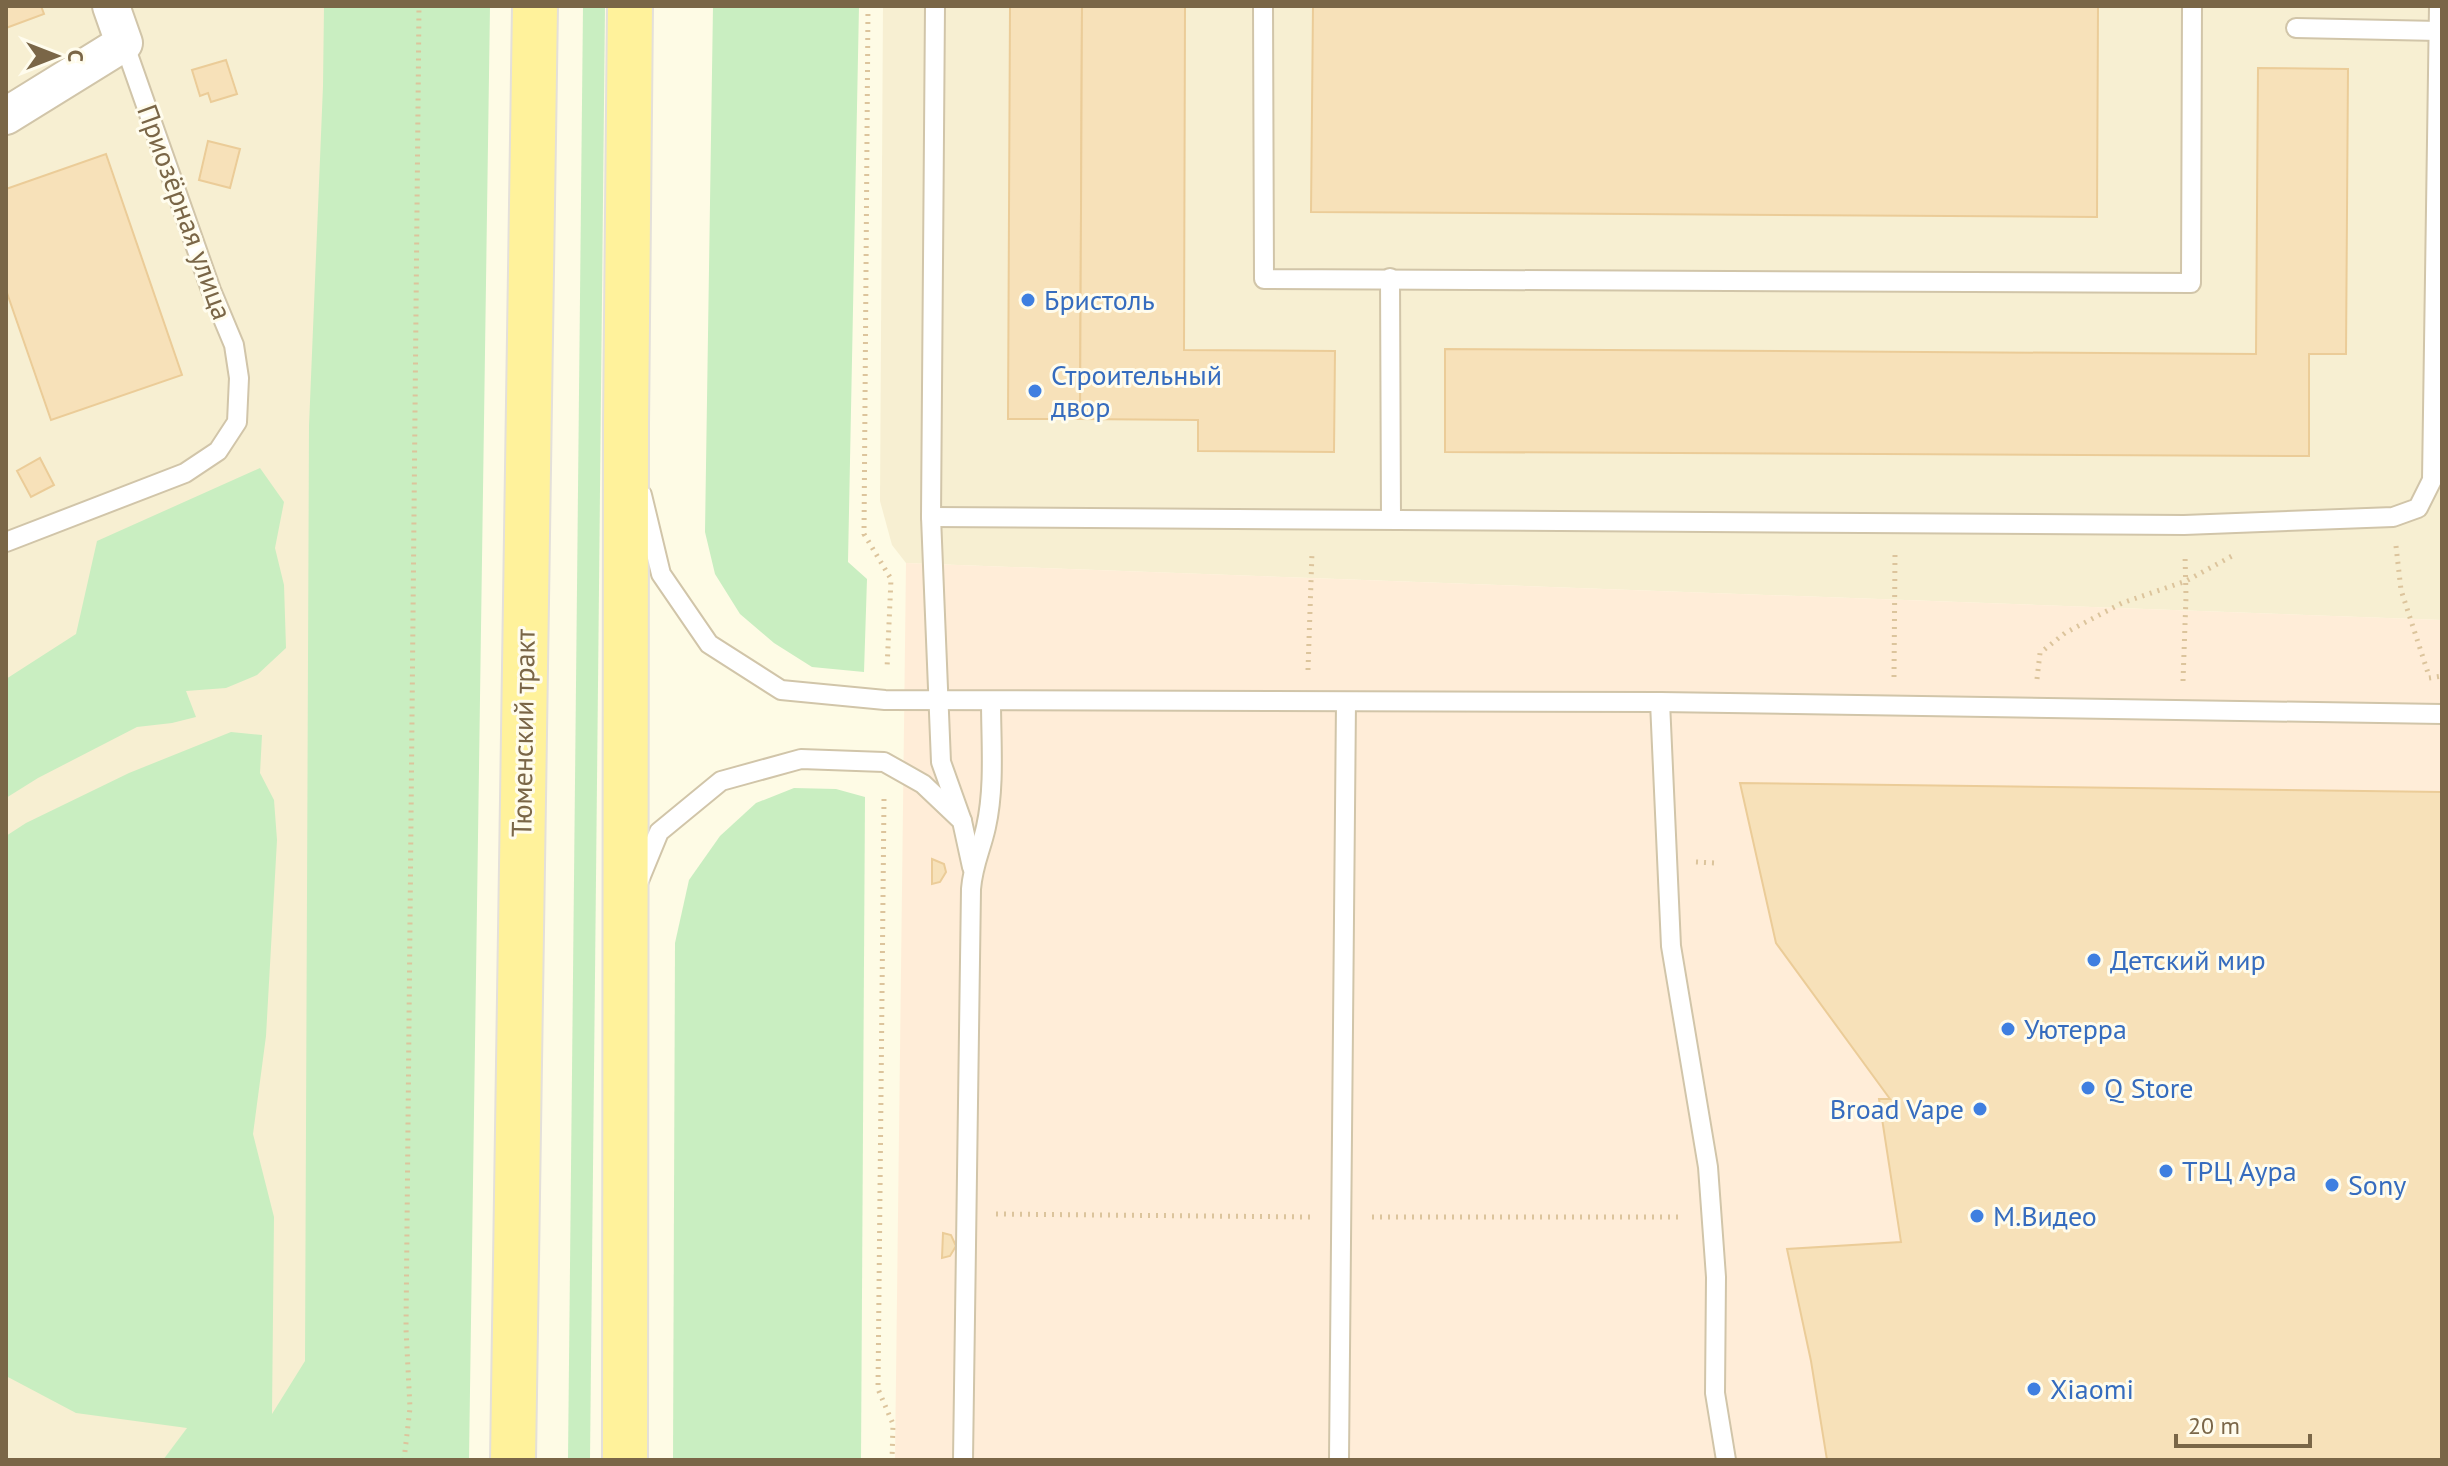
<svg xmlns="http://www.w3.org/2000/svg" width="2448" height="1466" viewBox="0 0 2448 1466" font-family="'PT Sans',sans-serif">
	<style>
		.residential { fill: #f7efd2 }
		.commercial { fill: #ffedd8 }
		.green { fill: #c9eec1 }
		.building { fill: #f7e1b9; stroke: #ebcc98; stroke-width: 2 }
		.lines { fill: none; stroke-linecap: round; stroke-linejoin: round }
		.lane-casing { stroke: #d1c5a9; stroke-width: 22 }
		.street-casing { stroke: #d1c5a9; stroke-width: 40 }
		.primary-casing { stroke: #e4e0da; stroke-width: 48 }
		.path { stroke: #dcc49c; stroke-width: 5; stroke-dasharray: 2 6; stroke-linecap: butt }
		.lane { stroke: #fff; stroke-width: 18 }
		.street { stroke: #fff; stroke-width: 36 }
		.primary { stroke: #fff29b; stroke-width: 44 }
		.shop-dot { fill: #3f7fe0; stroke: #fffced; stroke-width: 3 }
		.labels { text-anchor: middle; stroke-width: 6; stroke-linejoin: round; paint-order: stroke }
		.street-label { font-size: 28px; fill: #7a6647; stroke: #fffced }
		.shop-label { font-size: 28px; fill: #366cbe; stroke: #fffced; text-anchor: start }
	</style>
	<rect width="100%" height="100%" fill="#fefbe5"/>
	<g class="residential">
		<path d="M6 6H483L466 1460H6Z"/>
		<path d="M883 6H2442V620L906 563 892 545 880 501Z"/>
	</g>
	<path class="commercial" d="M906 563 2442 620V1460H895Z"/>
	<g class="green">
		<path d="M324 6H490L469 1460H163L187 1428 76 1413 6 1376V836L26 823 129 773 231 732 262 735 260 773 274 800 277 840 266 1036 253 1134 274 1217 272 1414 305 1361 309 426 323 86Z"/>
		<path d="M583 6H605L590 1460H568Z"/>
		<path d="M713 6H859L848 562 867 579 864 672 812 667 774 643 740 614 715 574 705 532Z"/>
		<path d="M260 468 284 502 275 548 284 585 286 648 257 675 226 688 186 691 196 717 172 723 137 727 38 778 6 798V679L76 634 97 541Z"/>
		<path d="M794 788 836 789 865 797 861 1460H673L675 943 689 880 720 836 756 803Z"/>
	</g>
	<g class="building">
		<path d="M6 6H41L44 14 6 28Z"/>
		<path d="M1010 6H1082L1080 419H1008Z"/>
		<path d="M1082 6H1185L1184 350 1335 351 1334 452 1198 451V420L1080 419Z"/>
		<path d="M1313 6H2098L2097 217 1311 212Z"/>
		<path d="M226 60 237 94 211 102 208 93 200 96 192 70Z"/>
		<path d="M2258 68 2348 69 2346 354H2309V456L1445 452V349L2256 354Z"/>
		<path d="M208 141 240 149 230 188 199 180Z"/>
		<path d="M106 154 182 375 51 420 6 290V189Z"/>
		<path d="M40 458 54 485 31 497 17 471Z"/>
		<path d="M1740 783 2442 792V1460H1827L1811 1361 1787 1249 1901 1242 1879 1099H1890L1776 943Z"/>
		<path d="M932 859 944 864 946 872 940 882 932 884Z"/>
		<path d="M943 1233 951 1235 956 1246 950 1256 942 1258Z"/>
	</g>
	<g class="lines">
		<defs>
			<g id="lane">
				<path d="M935 6 931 517 941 762 962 821"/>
				<path d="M1263 6 1264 279 2191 283 2192 6"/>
				<path d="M2296 28 2439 31"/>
				<path d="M1390 278 1391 519"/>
				<path d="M642 495 661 574 709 644 781 690 885 700 1660 702 2442 714"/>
				<path d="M931 517 2184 525 2393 517 2418 508 2432 480 2439 6"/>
				<path d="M6 542 185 473 218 451 237 422 239 378 234 345 211 290 124 43"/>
				<path d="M1660 702 1671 946 1708 1167 1716 1277 1715 1393 1726 1460"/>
				<path d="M638 883 659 832 721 781 801 759 884 762 923 784 962 821 972 867"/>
				<path d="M963 1460 971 889C973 864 981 850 986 827 995 787 991 742 991 701"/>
				<path d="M1339 1460 1346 702"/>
			</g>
			<path id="street" d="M6 116 124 43 111 6"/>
			<g id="primary">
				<path d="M513 1460 535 6"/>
				<path d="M625 1460 626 425 630 6"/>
			</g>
		</defs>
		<use href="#lane" class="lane-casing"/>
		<use href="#street" class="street-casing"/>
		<use href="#primary" class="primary-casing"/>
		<g class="path">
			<path d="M868 6 864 534 891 579 887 669"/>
			<path d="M2396 546 2401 590 2429 676"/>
			<path d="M1308 670 1312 552"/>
			<path d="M1894 677 1895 555"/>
			<path d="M2429 678 2442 676"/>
			<path d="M2037 679 2040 653 2065 633 2122 603 2186 581 2232 556"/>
			<path d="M2183 681 2186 597 2185 555"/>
			<path d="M884 799 878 1389 893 1424 892 1460"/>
			<path d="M1696 862 1715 863"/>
			<path d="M996 1214 1310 1217"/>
			<path d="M1372 1217H1682"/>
			<path d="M404 1460 410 1408 406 1329 419 6"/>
		</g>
		<use href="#lane" class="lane"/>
		<use href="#street" class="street"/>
		<use href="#primary" class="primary"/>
	</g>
	<g class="shop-dot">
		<circle cx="1028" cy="300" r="8"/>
		<circle cx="1035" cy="391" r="8"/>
		<circle cx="2094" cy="960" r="8"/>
		<circle cx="2008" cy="1029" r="8"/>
		<circle cx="2088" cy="1088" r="8"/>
		<circle cx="1980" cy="1109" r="8"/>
		<circle cx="2166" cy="1171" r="8"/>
		<circle cx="2332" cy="1185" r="8"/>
		<circle cx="1977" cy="1216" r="8"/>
		<circle cx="2034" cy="1389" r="8"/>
	</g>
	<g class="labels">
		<g class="street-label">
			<text transform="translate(185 212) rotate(70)" y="10">Приозёрная улица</text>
			<text transform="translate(523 733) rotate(-89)" y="10">Тюменский тракт</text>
		</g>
		<g class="shop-label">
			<text x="1044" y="310">Бристоль</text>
			<text x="1051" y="385">Строительный<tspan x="1051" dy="32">двор</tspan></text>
			<text x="2110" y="970">Детский мир</text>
			<text x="2024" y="1039">Уютерра</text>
			<text x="2104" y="1098">Q Store</text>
			<text x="1964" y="1119" text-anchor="end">Broad Vape</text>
			<text x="2182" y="1181">ТРЦ Аура</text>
			<text x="2348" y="1195">Sony</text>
			<text x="1993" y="1226">М.Видео</text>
			<text x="2050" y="1399">Xiaomi</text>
		</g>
	</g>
	<rect width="2448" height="1466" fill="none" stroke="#7a6647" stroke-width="16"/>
	<g transform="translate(56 56) rotate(90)" stroke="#fffced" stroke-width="6" paint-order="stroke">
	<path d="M0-6L14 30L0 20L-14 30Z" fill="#7a6647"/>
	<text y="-12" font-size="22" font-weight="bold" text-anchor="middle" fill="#7a6647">С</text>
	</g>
	<path d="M2176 1434v12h134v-12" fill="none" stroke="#7a6647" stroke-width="4"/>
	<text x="2188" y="1434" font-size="24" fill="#7a6647" stroke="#fffced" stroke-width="6" paint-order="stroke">20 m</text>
</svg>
